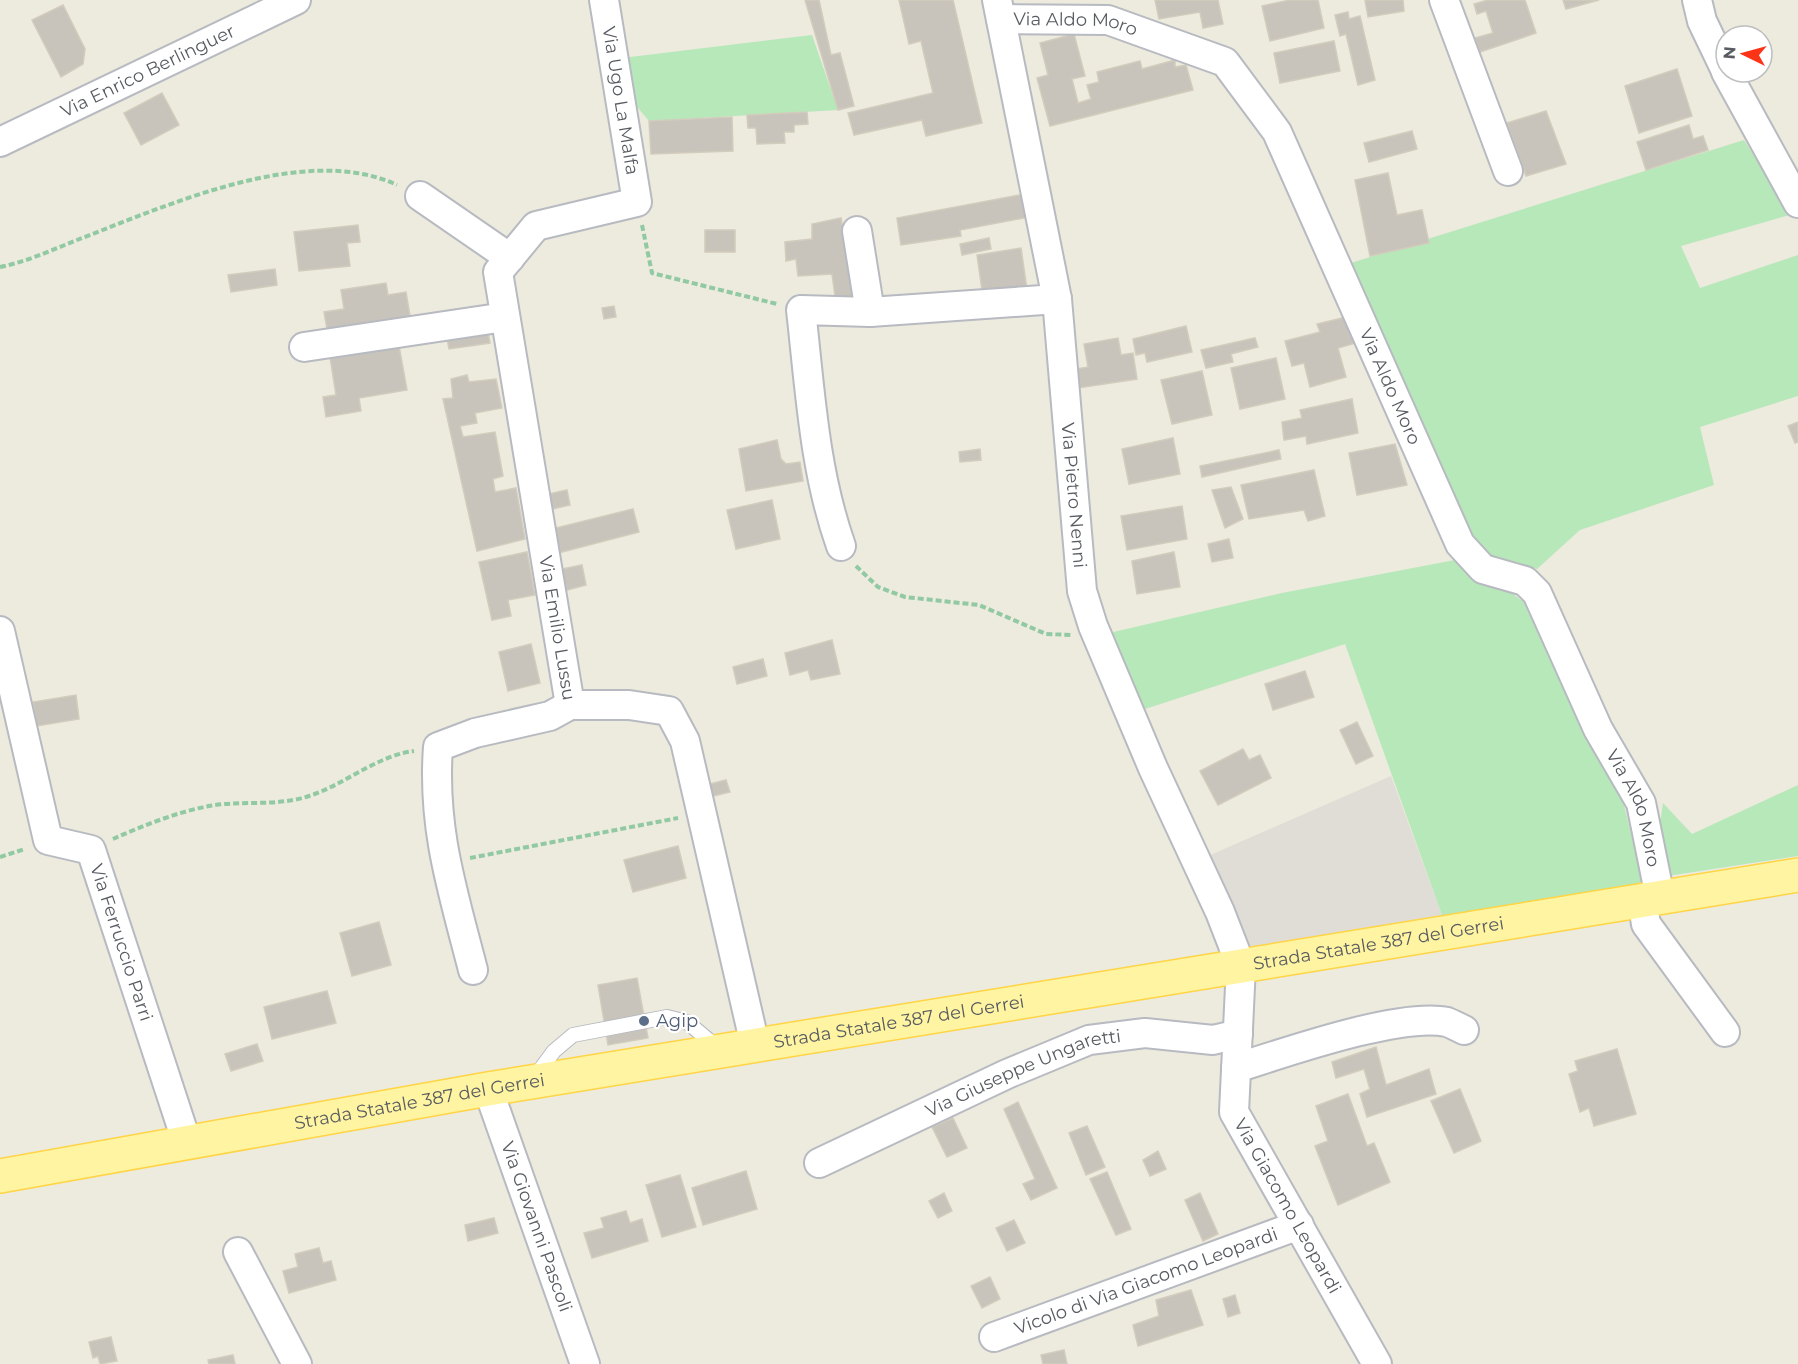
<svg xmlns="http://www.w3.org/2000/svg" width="1798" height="1364" viewBox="0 0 1798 1364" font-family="Montserrat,sans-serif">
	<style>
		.industrial { fill: #e0ddd6 }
		.green { fill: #b7e8ba }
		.building { fill: #c8c4bb; stroke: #d2ccbc; stroke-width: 1.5 }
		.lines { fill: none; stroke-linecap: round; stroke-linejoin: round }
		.lane-casing { stroke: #b7bac0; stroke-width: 16 }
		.street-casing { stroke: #b7bac0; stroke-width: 32 }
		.primary-casing { stroke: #ffd445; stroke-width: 36 }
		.path { stroke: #90c9a2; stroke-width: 4; stroke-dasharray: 6 3; stroke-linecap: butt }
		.lane { stroke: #fff; stroke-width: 14 }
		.street { stroke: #fff; stroke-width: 28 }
		.primary { stroke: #fff4a1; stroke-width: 33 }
		.service-dot { fill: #5c6f8a; stroke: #fff; stroke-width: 2 }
		.labels { text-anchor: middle; stroke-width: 4.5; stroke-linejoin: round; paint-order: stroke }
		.street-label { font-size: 18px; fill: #585c62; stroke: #fff }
		.service-label { font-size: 18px; fill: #4e5e75; stroke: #fff; text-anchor: start }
	</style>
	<rect width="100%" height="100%" fill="#edeade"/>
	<path class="industrial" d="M1391 776 1443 918 1225 954 1183 867Z"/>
	<g class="green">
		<path d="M812 35 838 110 649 121 633 102 622 58Z"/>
		<path d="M1744 140 1793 214 1681 246 1700 288 1798 255V396L1700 427 1714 485 1580 530 1537 569 1524 565 1498 564 1479 550 1451 494 1351 263Z"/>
		<path d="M1460 559 1472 579 1513 594 1524 602 1593 750 1622 797 1644 887 1443 918 1345 644 1142 710 1109 633 1282 593Z"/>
		<path d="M1798 785V856L1668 876 1660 824 1663 803 1692 834Z"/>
	</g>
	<g class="building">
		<path d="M805 0H819L831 55 840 53 854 106 838 110Z"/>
		<path d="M899 0H953L982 123 926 136 922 120 854 135 848 113 933 93 921 41 909 44Z"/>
		<path d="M1155 0H1218L1223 24 1203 28 1200 12 1159 19Z"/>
		<path d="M1290 0H1318L1324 28 1270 41 1262 6Z"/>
		<path d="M1365 0H1403L1404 11 1368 17Z"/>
		<path d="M1488 0H1525L1536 33 1480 52 1475 38 1493 33 1486 11 1477 14 1474 4Z"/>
		<path d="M1563 0H1599L1566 9Z"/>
		<path d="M63 5 85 49 83 64 61 77 32 20Z"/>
		<path d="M1348 12 1349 19 1360 16 1375 80 1358 85 1346 34 1340 36 1335 15Z"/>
		<path d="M1074 34 1085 76 1072 79 1078 103 1091 99 1087 85 1099 82 1097 72 1140 61 1142 69 1175 60V67L1186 65 1193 90 1050 126 1037 78 1048 75 1040 43Z"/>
		<path d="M1334 41 1340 71 1280 83 1274 53Z"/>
		<path d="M1677 69 1692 116 1639 133 1625 86Z"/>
		<path d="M162 93 179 125 141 145 124 113Z"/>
		<path d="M1546 111 1566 164 1526 176 1507 123Z"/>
		<path d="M807 112 808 124 794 125V132H784L785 143 757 144 756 128H748L747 115Z"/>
		<path d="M732 117 733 151 651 154 649 121Z"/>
		<path d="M1689 125 1693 139 1703 136 1708 150 1646 170 1637 142Z"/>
		<path d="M1412 131 1417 149 1369 162 1364 143Z"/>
		<path d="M1388 173 1397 215 1422 210 1429 243 1370 256 1355 180Z"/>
		<path d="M1025 194 1029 217 960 230 961 236 901 245 897 218Z"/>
		<path d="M841 218 856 297 835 296 832 274 798 276 796 259 786 261 785 242 812 239V224Z"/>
		<path d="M358 225 360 242 347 243 350 266 299 271 294 232Z"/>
		<rect x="705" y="230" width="30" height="22"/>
		<path d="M989 238 991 249 962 255 960 244Z"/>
		<path d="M1021 248 1027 290 983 297 977 255Z"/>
		<path d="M275 269 277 285 231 292 228 275Z"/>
		<path d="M386 283 388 295 406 292 410 316 327 329 324 312 344 309 341 290Z"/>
		<path d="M614 306 616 317 604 319 602 308Z"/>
		<path d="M1351 316 1359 342 1338 348 1346 377 1310 387 1304 363 1292 366 1285 341 1320 332 1317 324Z"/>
		<path d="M1186 326 1192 352 1147 362 1145 353 1136 355 1133 339Z"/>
		<path d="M488 332 490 343 449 349 447 338Z"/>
		<path d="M1118 338 1121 355 1133 353 1137 379 1078 388 1076 369 1088 367 1084 344Z"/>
		<path d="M1255 338 1258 347 1231 354 1233 362 1206 368 1201 350Z"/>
		<path d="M399 346 407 390 359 398 361 411 326 417 323 397 336 395 330 357Z"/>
		<path d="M1276 358 1285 399 1240 409 1231 368Z"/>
		<path d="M1202 371 1212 415 1172 424 1161 380Z"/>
		<path d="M467 375 469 382 496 379 502 408 475 413 477 423 460 426 463 437 495 432 503 476 493 479 495 492 516 488 525 539 477 551 443 399 453 398 451 379Z"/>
		<path d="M1352 399 1358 433 1307 444 1306 436 1284 440 1282 422 1302 418 1300 410Z"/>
		<path d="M1798 422V442L1795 443 1788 426Z"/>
		<path d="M1173 438 1180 474 1129 484 1122 449Z"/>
		<path d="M777 440 781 459 786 464 800 462 803 481 746 491 739 449Z"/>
		<path d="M1395 444 1407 485 1357 495 1349 453Z"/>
		<path d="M980 449 981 460 960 462 959 452Z"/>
		<path d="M1279 450 1281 459 1202 477 1200 466Z"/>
		<path d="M1314 470 1325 516 1308 521 1304 510 1249 519 1241 485Z"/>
		<path d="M1231 487 1243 519 1225 528 1212 490Z"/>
		<path d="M567 490 570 505 548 510 544 495Z"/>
		<path d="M772 500 780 539 736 549 727 510Z"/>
		<path d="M1182 506 1187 539 1127 550 1121 516Z"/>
		<path d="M633 509 639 532 558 553 552 529Z"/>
		<path d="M1229 539 1233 558 1212 562 1208 544Z"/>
		<path d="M527 552 535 595 508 600 511 616 492 620 479 562Z"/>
		<path d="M1174 552 1180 587 1137 594 1132 561Z"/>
		<path d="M582 565 586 585 567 590 562 569Z"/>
		<path d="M832 640 840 674 811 680 808 670 790 675 785 653Z"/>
		<path d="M531 644 540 683 508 691 499 652Z"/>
		<path d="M763 659 767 676 737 684 733 667Z"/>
		<path d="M1305 671 1314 697 1273 710 1265 684Z"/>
		<path d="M76 695 79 719 37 726 33 702Z"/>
		<path d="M1357 722 1373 756 1356 764 1340 730Z"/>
		<path d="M1243 749 1249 760 1260 755 1271 778 1218 805 1200 771Z"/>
		<path d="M726 780 730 792 709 797 706 785Z"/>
		<path d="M678 846 686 878 633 892 624 860Z"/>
		<path d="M379 922 391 965 352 976 340 933Z"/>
		<path d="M637 978 648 1038 608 1045 598 985Z"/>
		<path d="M327 991 336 1023 272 1039 264 1007Z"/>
		<path d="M257 1044 263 1061 231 1071 225 1054Z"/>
		<path d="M1376 1047 1386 1085 1429 1069 1436 1094 1367 1117 1360 1094 1370 1089 1364 1069 1336 1078 1332 1062Z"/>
		<path d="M1617 1049 1636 1114 1594 1126 1589 1108 1580 1112 1569 1074 1578 1071 1575 1061Z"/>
		<path d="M1460 1089 1481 1141 1454 1153 1431 1101Z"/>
		<path d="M1348 1094 1367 1146 1374 1143 1390 1182 1338 1205 1315 1146 1328 1141 1316 1106Z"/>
		<path d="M1018 1102 1057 1188 1031 1200 1023 1184 1035 1179 1004 1109Z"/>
		<path d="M953 1118 967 1148 947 1157 932 1127Z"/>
		<path d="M1087 1126 1105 1167 1086 1175 1069 1133Z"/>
		<path d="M1158 1151 1166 1169 1150 1176 1143 1160Z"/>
		<path d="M746 1171 757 1209 703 1225 692 1188Z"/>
		<path d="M1107 1172 1131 1229 1116 1235 1090 1179Z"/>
		<path d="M680 1175 696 1227 662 1237 646 1185Z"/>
		<path d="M944 1193 952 1211 938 1218 929 1201Z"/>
		<path d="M1200 1193 1218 1234 1203 1241 1185 1200Z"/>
		<path d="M626 1211 630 1223 642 1219 648 1241 592 1258 584 1233 604 1228 601 1218Z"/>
		<path d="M494 1218 498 1233 468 1241 465 1225Z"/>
		<path d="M1014 1220 1025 1243 1007 1251 996 1228Z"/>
		<path d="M319 1248 323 1263 331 1261 336 1280 289 1293 283 1271 298 1267 295 1254Z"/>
		<path d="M990 1277 1000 1299 982 1308 971 1286Z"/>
		<path d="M1191 1290 1203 1325 1138 1346 1133 1325 1159 1316 1156 1300Z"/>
		<path d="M1235 1295 1240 1313 1228 1317 1223 1299Z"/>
		<path d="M111 1337 117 1361 100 1364 98 1356 93 1358 89 1342Z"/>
		<path d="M1064 1350 1067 1364H1043L1041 1355Z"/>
		<path d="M233 1355 235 1364H209L208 1360Z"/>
	</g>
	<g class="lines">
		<defs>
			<path id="lane" d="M534 1078 554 1051 573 1035 667 1017 687 1022 718 1048"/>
			<g id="street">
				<path id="s1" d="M604 0 637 202 536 226 498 272 570 705H629L669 711 685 741 755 1045"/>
				<path id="s2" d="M997 0 1057 299 1082 591 1093 626 1153 768 1220 912 1241 966 1234 1112 1377 1364"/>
				<path d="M1444 0 1508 171"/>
				<path d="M1697 0 1702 21 1726 71"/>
				<path id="s3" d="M1001 19 1108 20 1225 62 1277 132 1460 544 1483 569 1525 581 1537 593 1598 729 1641 803 1660 897"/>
				<path d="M1726 72 1798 203"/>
				<path id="s4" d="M0 142 296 0"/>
				<path d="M420 196 510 258"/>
				<path d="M857 231 870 312"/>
				<path d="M304 347 505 317"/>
				<path d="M841 546C814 470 810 389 801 310L870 312 1057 299"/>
				<path id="s5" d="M0 631 48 840 91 850 187 1143"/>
				<path d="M1642 900 1646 924 1725 1032"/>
				<path d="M473 970C453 892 432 829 438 747L475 733 550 716 570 705"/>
				<path d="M1236 1068C1284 1053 1400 1012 1447 1022 1452 1024 1458 1027 1464 1030"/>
				<path id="s6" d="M488 1089 585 1364"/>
				<path id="s7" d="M819 1163 1007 1074 1089 1040 1145 1033 1213 1040 1238 1034"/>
				<path d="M238 1252 297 1364"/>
				<path id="s8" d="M994 1337 1299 1225"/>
			</g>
			<g id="primary">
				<path id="s9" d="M0 1176 488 1089 1798 875"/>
			</g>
		</defs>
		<use href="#lane" class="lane-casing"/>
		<use href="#street" class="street-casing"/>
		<use href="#primary" class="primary-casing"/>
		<g class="path">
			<path d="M642 225 652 273 777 304"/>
			<path d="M0 267C26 262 52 250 77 240 166 206 305 142 397 185"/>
			<path d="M856 566 878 587 905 597 979 605 1046 634 1071 635"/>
			<path d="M113 839C142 826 177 812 209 806 242 800 276 807 309 796 344 785 376 756 414 751"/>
			<path d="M0 857 25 849"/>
			<path d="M470 858 678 818"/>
		</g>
		<use href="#lane" class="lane"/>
		<use href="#street" class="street"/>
		<use href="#primary" class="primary"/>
	</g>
	<circle class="service-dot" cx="644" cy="1021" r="6"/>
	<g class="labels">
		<g class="street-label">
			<text dy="6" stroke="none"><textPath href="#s3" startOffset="75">Via Aldo Moro</textPath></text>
			<text dy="6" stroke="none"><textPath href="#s4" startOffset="164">Via Enrico Berlinguer</textPath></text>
			<text dy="6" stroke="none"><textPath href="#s1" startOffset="102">Via Ugo La Malfa</textPath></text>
			<text dy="6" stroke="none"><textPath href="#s3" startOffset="597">Via Aldo Moro</textPath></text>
			<text dy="6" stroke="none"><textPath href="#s2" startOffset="502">Via Pietro Nenni</textPath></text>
			<text dy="6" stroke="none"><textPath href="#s1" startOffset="729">Via Emilio Lussu</textPath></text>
			<text dy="6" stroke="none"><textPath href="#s3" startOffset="1101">Via Aldo Moro</textPath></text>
			<text dy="6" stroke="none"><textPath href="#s5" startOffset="356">Via Ferruccio Parri</textPath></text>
			<text dy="6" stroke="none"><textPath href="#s9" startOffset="1398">Strada Statale 387 del Gerrei</textPath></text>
			<text dy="6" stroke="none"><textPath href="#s9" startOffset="912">Strada Statale 387 del Gerrei</textPath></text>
			<text dy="6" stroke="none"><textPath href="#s7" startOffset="224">Via Giuseppe Ungaretti</textPath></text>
			<text dy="6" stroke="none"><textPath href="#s9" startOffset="426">Strada Statale 387 del Gerrei</textPath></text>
			<text dy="6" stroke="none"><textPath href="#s2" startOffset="1260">Via Giacomo Leopardi</textPath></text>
			<text dy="6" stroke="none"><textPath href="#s6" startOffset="146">Via Giovanni Pascoli</textPath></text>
			<text dy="6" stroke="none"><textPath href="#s8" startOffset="162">Vicolo di Via Giacomo Leopardi</textPath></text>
		</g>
		<g class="service-label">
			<text x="656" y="1027">Agip</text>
		</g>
	</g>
	<g transform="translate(1744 54) rotate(275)"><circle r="28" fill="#ffffff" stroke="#bcbec0" stroke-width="1.5"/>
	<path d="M0-4.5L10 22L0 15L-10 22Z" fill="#fb3317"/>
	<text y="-9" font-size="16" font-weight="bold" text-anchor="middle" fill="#585c62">N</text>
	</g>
</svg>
